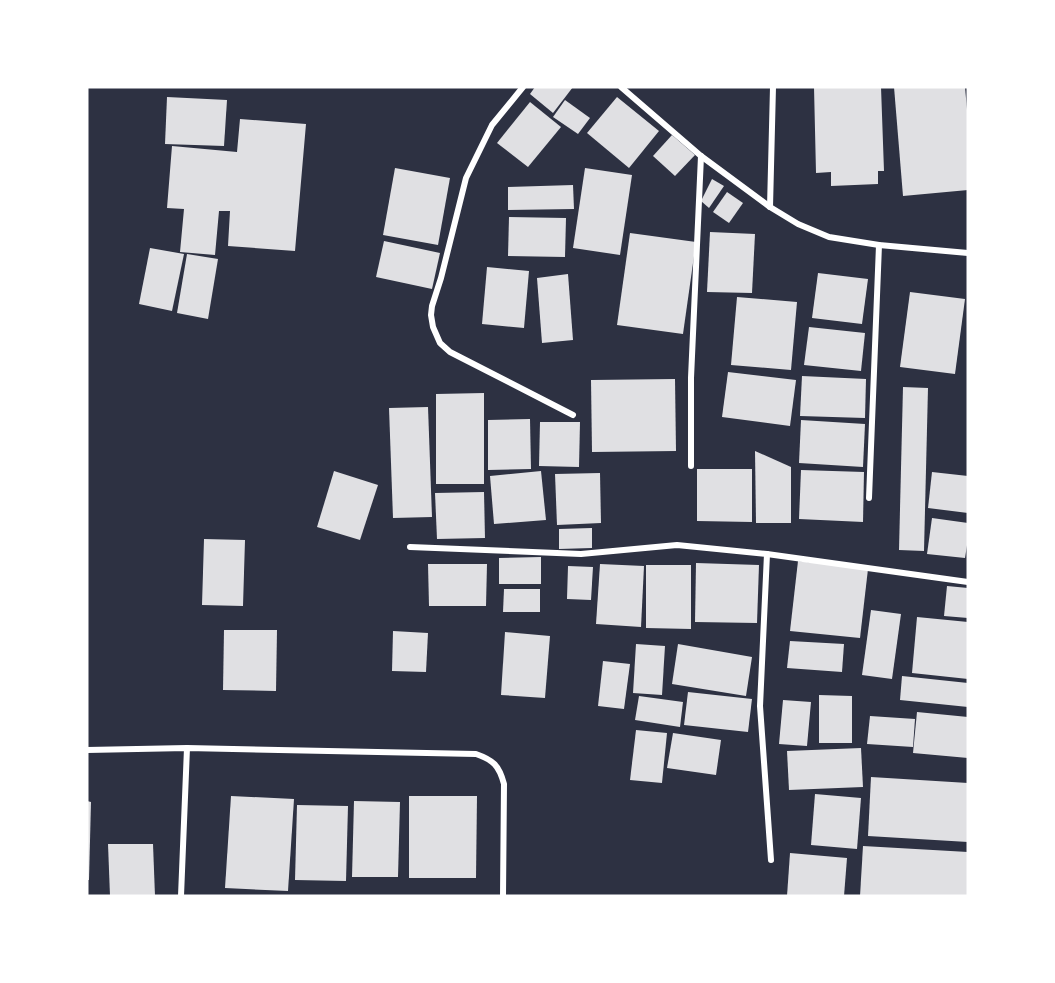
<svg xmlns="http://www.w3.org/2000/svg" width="1055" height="983" viewBox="0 0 1055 983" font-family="'Source Sans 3',sans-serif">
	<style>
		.building { fill: #e0e0e3 }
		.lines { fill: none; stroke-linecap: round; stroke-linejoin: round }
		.minor { stroke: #fff; stroke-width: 6 }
	</style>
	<rect width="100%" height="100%" fill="#2d3142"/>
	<g class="building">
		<path d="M535 87H573L553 113 530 94Z"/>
		<path d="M814 87H881L884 171H878V184L831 186V172L816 173Z"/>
		<path d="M894 87H965L968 121V190L903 196Z"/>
		<path d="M167 97 227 100 224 146 165 144Z"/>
		<path d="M617 97 659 131 629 168 587 133Z"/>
		<path d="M565 100 590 118 578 134 553 117Z"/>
		<path d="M530 102 561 127 528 167 497 143Z"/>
		<path d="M240 119 306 124 295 251 228 246 230 211H219L215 255 180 252 184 209 167 208 172 146 237 152Z"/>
		<path d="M672 135 695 155 675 176 653 156Z"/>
		<path d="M395 168 450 178 438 245 383 235Z"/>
		<path d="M585 168 632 175 620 255 573 248Z"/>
		<path d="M712 179 724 186 709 208 701 201Z"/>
		<path d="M573 185 574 209 508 210V187Z"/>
		<path d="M727 192 743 203 729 223 713 212Z"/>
		<path d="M509 217 566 218 565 257 508 256Z"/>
		<path d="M710 232 755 234 752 293 707 292Z"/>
		<path d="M630 233 696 242 683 334 617 325Z"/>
		<path d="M384 241 440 253 432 289 376 277Z"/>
		<path d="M150 248 184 254 172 311 139 304Z"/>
		<path d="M187 254 218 259 208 319 177 313Z"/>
		<path d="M487 267 529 271 524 328 482 324Z"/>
		<path d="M818 273 868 279 862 324 812 318Z"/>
		<path d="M568 274 573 340 542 343 537 278Z"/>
		<path d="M910 292 965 299 955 374 900 367Z"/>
		<path d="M737 297 797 302 791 370 731 365Z"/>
		<path d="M809 327 865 333 861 371 804 365Z"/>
		<path d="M728 372 796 380 790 426 722 417Z"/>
		<path d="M802 376 866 379 865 418 800 416Z"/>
		<path d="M675 379 676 451 592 452 591 380Z"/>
		<path d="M903 387 928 388 924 551 899 550Z"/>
		<path d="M484 393V484H436V394Z"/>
		<path d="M428 407 432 517 393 518 389 408Z"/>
		<path d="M530 419 531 469 488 470V420Z"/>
		<path d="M801 420 865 424 863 467 799 463Z"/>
		<path d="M540 422H580L579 467 539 466Z"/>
		<path d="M755 451 791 467V523H756Z"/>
		<path d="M697 469H752V522L697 521Z"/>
		<path d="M801 470 864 472 863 522 799 519Z"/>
		<path d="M334 471 378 485 360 540 317 527Z"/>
		<path d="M541 471 546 520 494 524 490 476Z"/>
		<path d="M932 472 968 476V513L928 508Z"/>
		<path d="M600 473 601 523 557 525 555 474Z"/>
		<path d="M484 492 485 538 437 539 435 493Z"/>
		<path d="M932 518 968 523V539L965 558 927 554Z"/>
		<path d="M592 528V548L559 549V529Z"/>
		<path d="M204 539 245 540 243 606 202 605Z"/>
		<path d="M541 557V584H499V558Z"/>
		<path d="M798 561 868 569 860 638 790 631Z"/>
		<path d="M696 563 759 565 757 623 695 622Z"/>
		<path d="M428 564H487L486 606H429Z"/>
		<path d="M600 564 644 566 641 627 596 624Z"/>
		<path d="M646 565H691V629L646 628Z"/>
		<path d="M568 566 593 567 591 600 567 599Z"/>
		<path d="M947 586 968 588V618L944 616Z"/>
		<path d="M504 589H540V612H503Z"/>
		<path d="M871 610 901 614 892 679 862 675Z"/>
		<path d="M917 617 968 622V679L912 673Z"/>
		<path d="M224 630H277L276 691 223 690Z"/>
		<path d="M393 631 428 633 426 672 392 671Z"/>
		<path d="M505 632 550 636 545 698 501 695Z"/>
		<path d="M790 641 844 644 842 672 787 668Z"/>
		<path d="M636 644 665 646 662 695 633 693Z"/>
		<path d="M678 644 752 657 746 696 672 684Z"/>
		<path d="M603 661 630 664 624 709 598 706Z"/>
		<path d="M902 676 968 683V707L900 700Z"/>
		<path d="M688 692 752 699 748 732 684 725Z"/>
		<path d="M819 695 852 696V743H819Z"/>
		<path d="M639 696 683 702 680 727 635 720Z"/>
		<path d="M783 700 811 702 807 746 779 744Z"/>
		<path d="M917 712 968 717V758L913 753Z"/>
		<path d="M870 716 915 719 913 747 867 744Z"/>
		<path d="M636 730 667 733 662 783 630 780Z"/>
		<path d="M673 733 721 740 716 775 667 768Z"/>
		<path d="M861 748 863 787 789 790 787 751Z"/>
		<path d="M871 777 968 783V842L868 836Z"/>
		<path d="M815 794 861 798 857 849 811 845Z"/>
		<path d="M231 796 294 799 288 891 225 888Z"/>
		<path d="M409 796H477L476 878H409Z"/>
		<path d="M87 801 91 802 89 880H87Z"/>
		<path d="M354 801 400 802 398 877H352Z"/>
		<path d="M297 805 348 806 346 881 295 880Z"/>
		<path d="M108 844H153L155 896H110Z"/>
		<path d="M863 846 968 852V896H860Z"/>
		<path d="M790 853 847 858 844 896H787Z"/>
	</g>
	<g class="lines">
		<g class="minor">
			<path d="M523 87 492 125 466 178 441 278 432 306 431 315 433 327 440 343 450 352 573 415"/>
			<path d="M621 87 701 156 770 207 798 224 829 237 879 245 968 253"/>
			<path d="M770 207 773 87"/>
			<path d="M691 466V378L701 156"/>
			<path d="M869 498 879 245"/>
			<path d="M410 547 581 554 677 545 767 554 968 582"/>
			<path d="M767 554 760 706 771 860"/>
			<path d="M87 750 187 748 476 754C493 760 499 765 504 784L503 896"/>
			<path d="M181 896 187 748"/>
		</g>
	</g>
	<rect width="1055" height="983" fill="none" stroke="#ffffff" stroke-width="177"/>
</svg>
